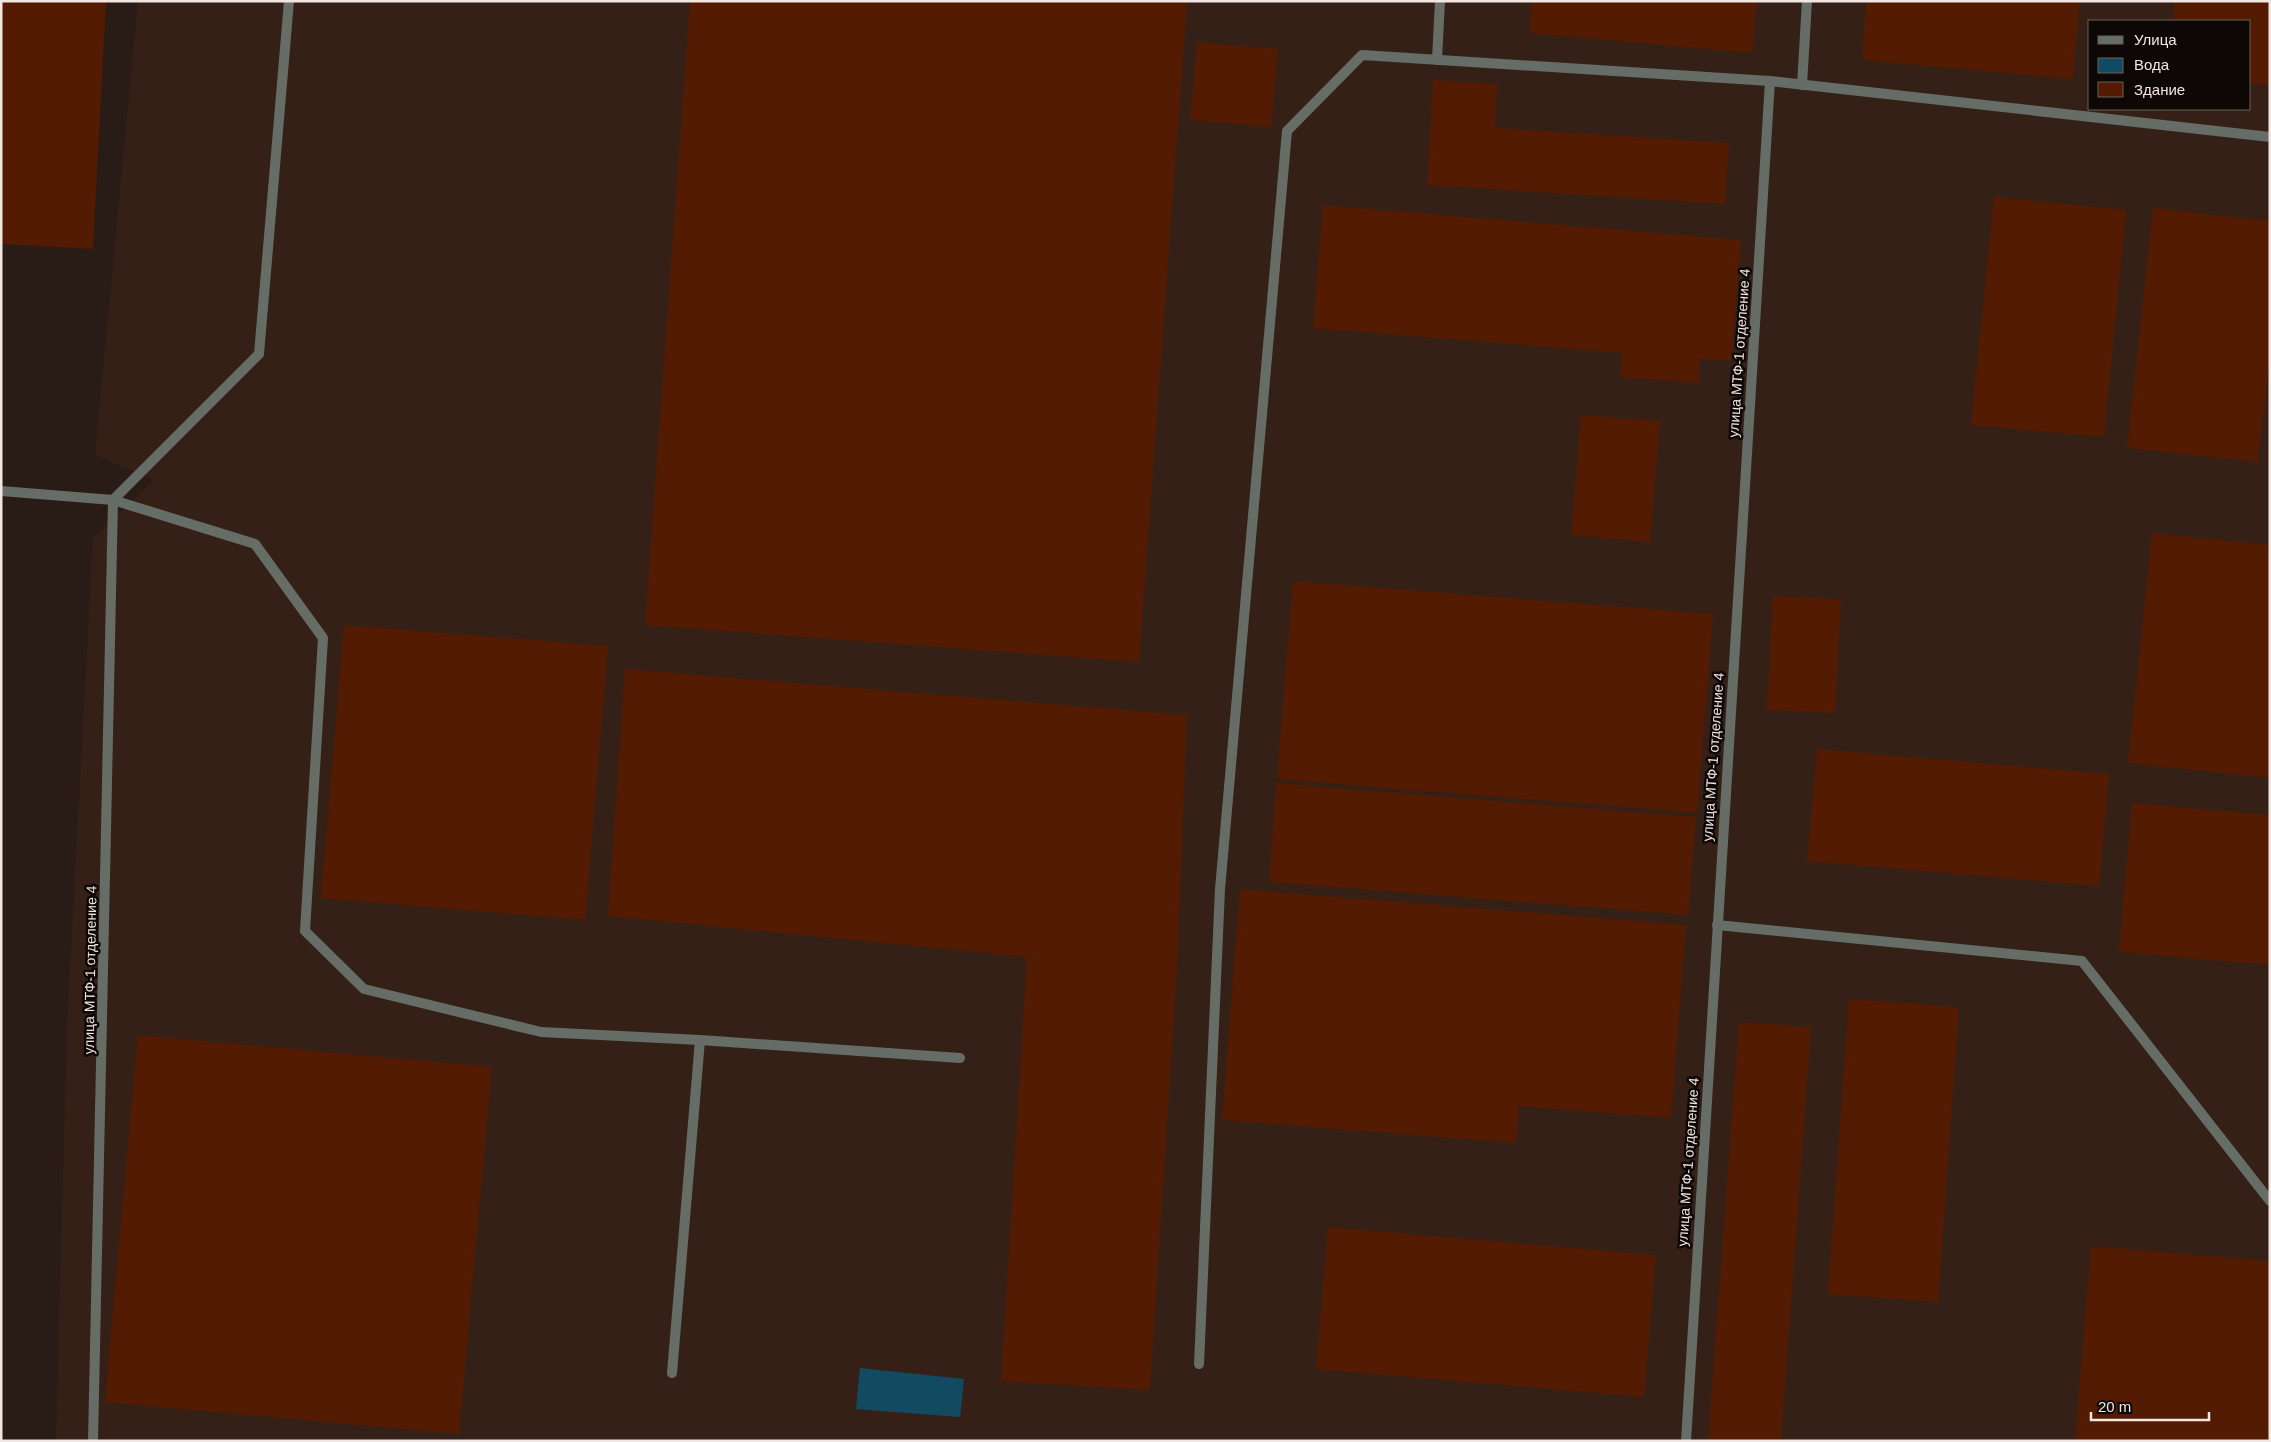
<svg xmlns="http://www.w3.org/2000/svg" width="2271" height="1442" viewBox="0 0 2271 1442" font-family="Helvetica,sans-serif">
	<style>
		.built { fill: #352017; fill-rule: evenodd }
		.water { fill: #124b61 }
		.building { fill: #531b01 }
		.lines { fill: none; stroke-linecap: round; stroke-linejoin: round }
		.service { stroke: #666d67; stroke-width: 10 }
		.minor { stroke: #666d67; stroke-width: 10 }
		.labels { text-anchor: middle; stroke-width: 5; stroke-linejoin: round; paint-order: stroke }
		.street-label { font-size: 14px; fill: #f1e6e2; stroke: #0d0705 }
	</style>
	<rect width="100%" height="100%" fill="#291b15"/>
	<path class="built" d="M138 1H2270V1441H56L67 1027 93 538 154 480 95 455ZM2090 21H2250V109H2090Z"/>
	<path class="water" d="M860 1368 964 1379 960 1417 856 1409Z"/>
	<g class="building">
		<path d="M1 1H106L93 249 1 244Z"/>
		<path d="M690 1H1187L1139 662 645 625Z"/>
		<path d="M1532 1H1757L1752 53 1529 33Z"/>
		<path d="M1866 1H2080L2073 79 1862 60Z"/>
		<path d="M2174 1H2270V85L2250 84V21H2173Z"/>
		<path d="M1197 42 1278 49 1271 127 1190 120Z"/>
		<path d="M1433 80 1497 84 1495 128 1729 143 1725 204 1427 185Z"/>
		<path d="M1994 197 2126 210 2104 437 1971 425Z"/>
		<path d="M1323 205 1741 240 1731 361 1700 359 1699 383 1620 377 1622 353 1313 328Z"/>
		<path d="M2153 208 2270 221V355L2258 462 2127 448Z"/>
		<path d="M1581 415 1660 421 1650 542 1571 535Z"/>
		<path d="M2152 533 2270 545V778L2128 763Z"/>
		<path d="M1293 581 1713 614 1697 813 1277 779Z"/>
		<path d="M1773 596 1841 599 1835 713 1767 710Z"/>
		<path d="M344 625 608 646 585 920 321 898Z"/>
		<path d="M625 669 1187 715 1177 967 1150 1390 1001 1381 1027 957 608 916Z"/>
		<path d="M1817 749 2109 774 2099 886 1807 861Z"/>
		<path d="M1276 783 1696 817 1688 915 1269 882Z"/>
		<path d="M2132 803 2270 815V965L2119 952Z"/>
		<path d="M1240 889 1686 925 1671 1118 1519 1106 1516 1143 1222 1120Z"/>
		<path d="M1849 999 1959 1007 1938 1302 1828 1294Z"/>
		<path d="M1739 1022 1811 1027 1781 1441H1708Z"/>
		<path d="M138 1035 492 1067 459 1434 105 1402Z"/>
		<path d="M1328 1227 1656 1255 1644 1397 1316 1369Z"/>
		<path d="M2091 1246 2270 1261V1441H2075Z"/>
	</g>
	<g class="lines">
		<g class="service">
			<path d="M289 1 259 354 113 500 255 544 323 638 305 931 364 989 541 1032 700 1040"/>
			<path d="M1437 60 1440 1"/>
			<path d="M1802 85 1807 1"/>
			<path d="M1717 925 2082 961 2270 1201"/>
			<path d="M1199 1364 1220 889 1287 131 1362 55 1770 81 2270 137"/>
			<path d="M1686 1441 1770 81"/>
		</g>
		<g class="minor">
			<path d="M1 491 113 500 93 1441"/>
			<path d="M672 1373 700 1040 960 1058"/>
		</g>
	</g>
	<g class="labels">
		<g class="street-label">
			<text transform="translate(1739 353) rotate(-86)" y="5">улица МТФ-1 отделение 4</text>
			<text transform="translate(1713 757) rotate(-86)" y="5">улица МТФ-1 отделение 4</text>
			<text transform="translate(90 970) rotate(-89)" y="5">улица МТФ-1 отделение 4</text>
			<text transform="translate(1688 1162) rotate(-86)" y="5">улица МТФ-1 отделение 4</text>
		</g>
	</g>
	<rect width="2271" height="1442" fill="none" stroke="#f1e6e2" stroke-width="5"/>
	<rect x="2088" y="20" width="162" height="90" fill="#0d0705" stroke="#68605d"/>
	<rect x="2098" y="36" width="25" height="8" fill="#666d67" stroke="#68605d"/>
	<text x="2134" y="45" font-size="15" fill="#f1e6e2">Улица</text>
	<rect x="2098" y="58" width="25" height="15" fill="#124b61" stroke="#68605d"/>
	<text x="2134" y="70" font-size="15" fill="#f1e6e2">Вода</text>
	<rect x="2098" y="82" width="25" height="15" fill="#531b01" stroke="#68605d"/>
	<text x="2134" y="95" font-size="15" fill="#f1e6e2">Здание</text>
	<path d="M2091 1412v8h118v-8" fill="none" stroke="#f1e6e2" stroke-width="2.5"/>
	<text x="2098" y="1412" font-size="15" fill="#f1e6e2" stroke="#0d0705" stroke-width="4" paint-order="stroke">20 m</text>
</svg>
